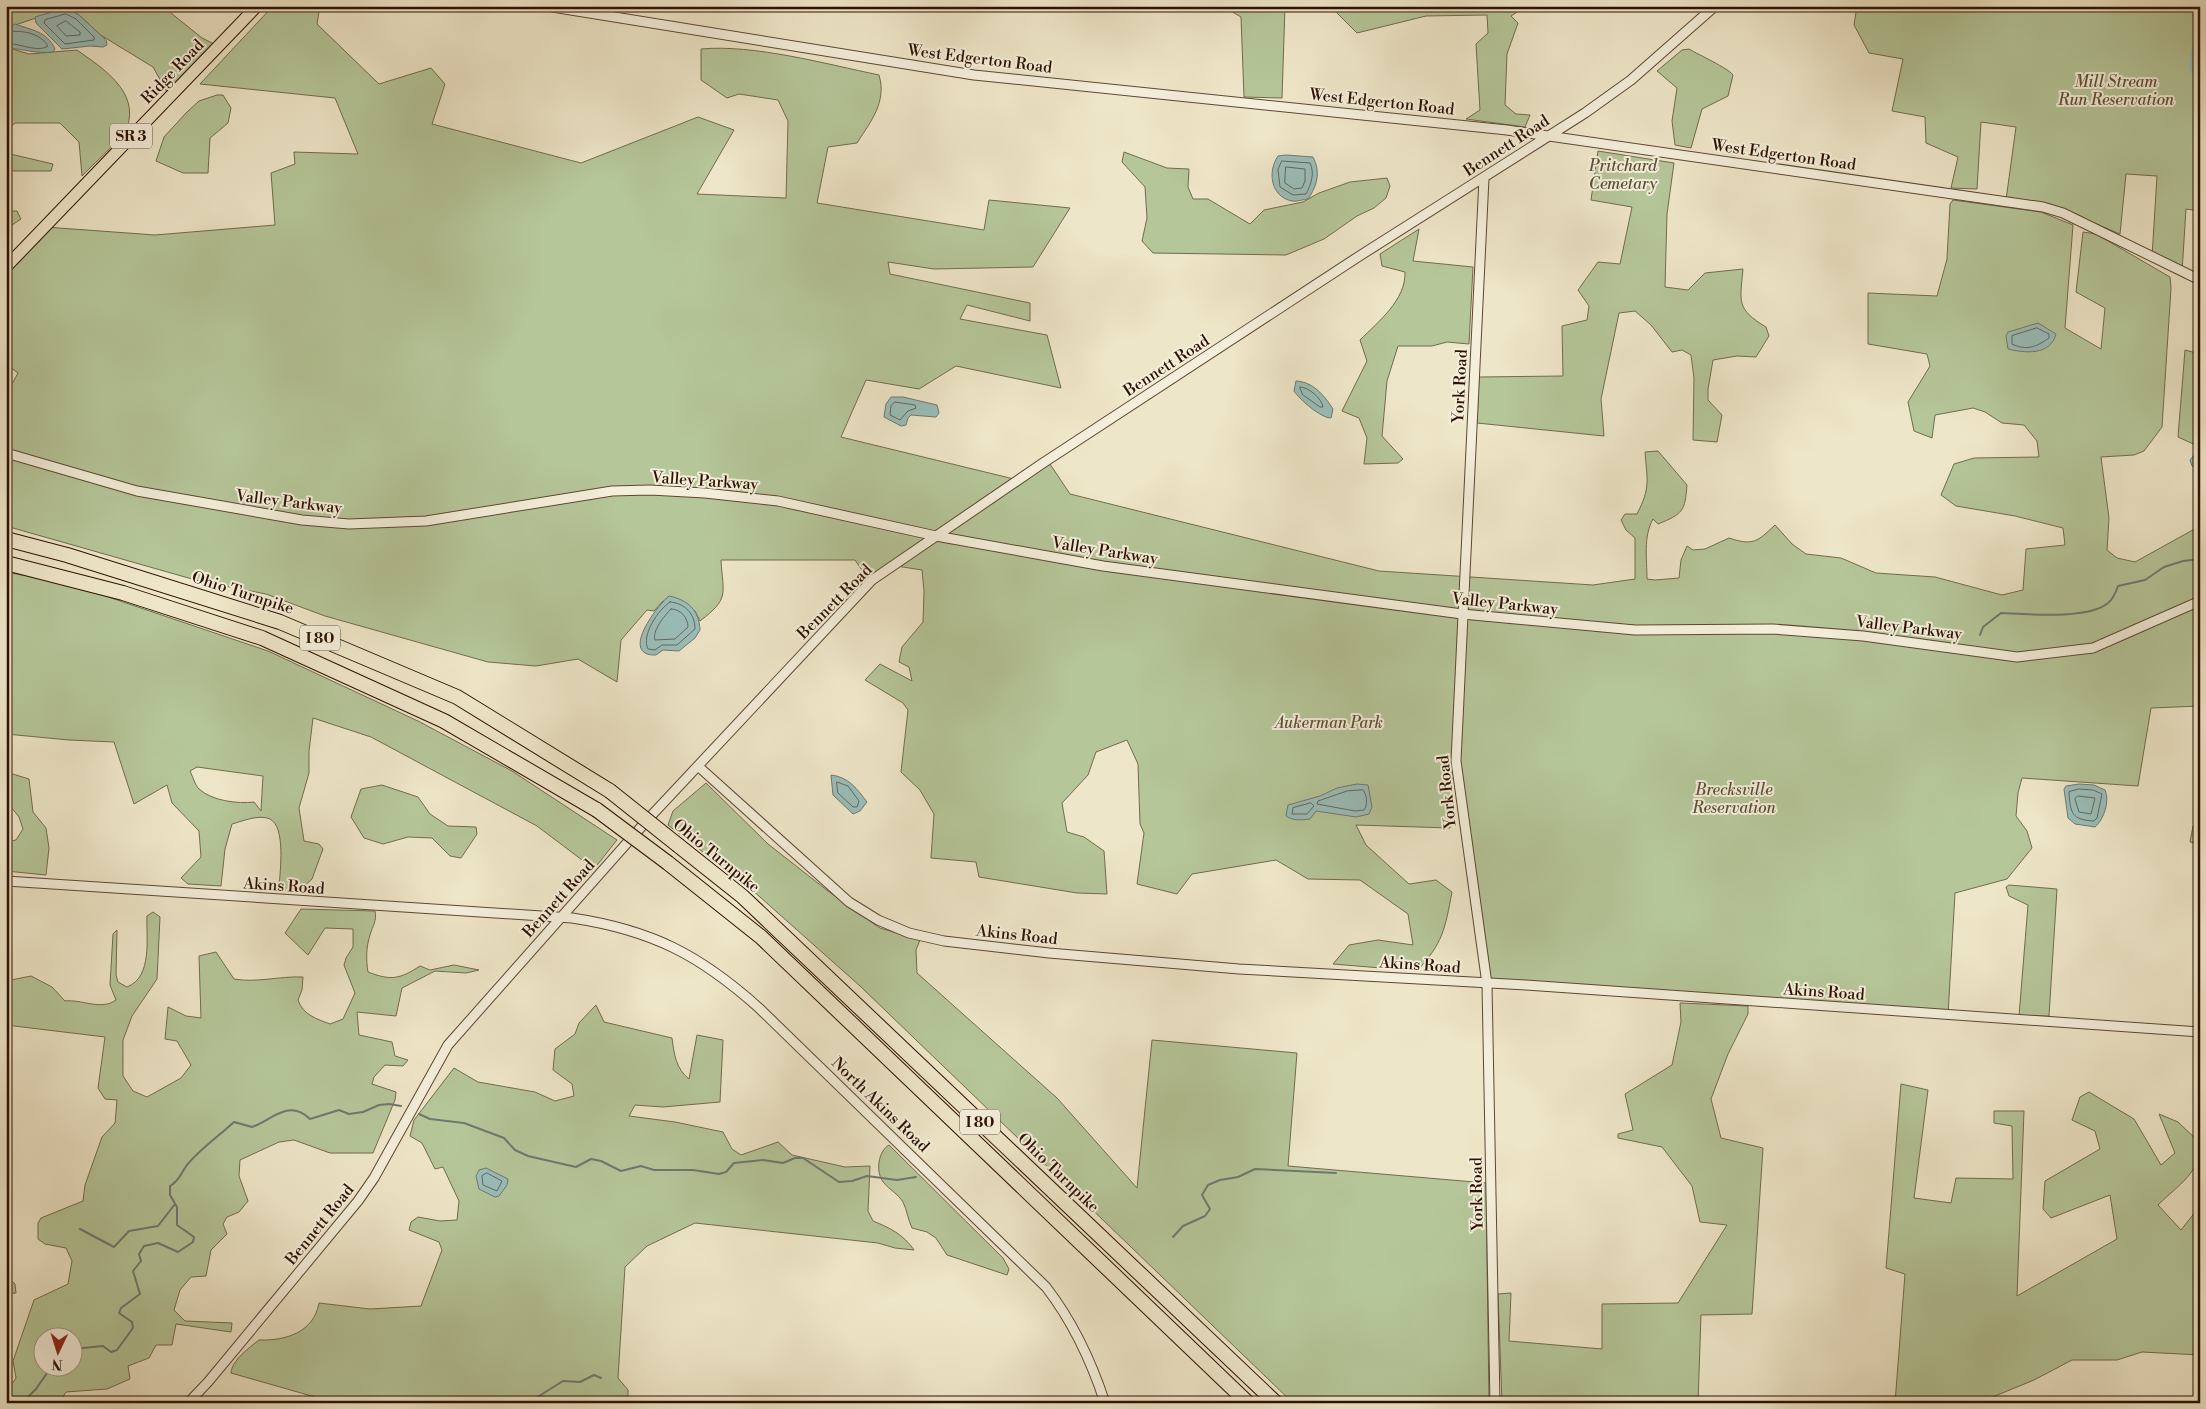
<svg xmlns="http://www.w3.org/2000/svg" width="2206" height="1409" viewBox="0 0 2206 1409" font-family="'Libre Bodoni',serif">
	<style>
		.green { fill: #b5c699; stroke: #726b4d; fill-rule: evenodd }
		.water { fill: #9abeba; stroke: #6f7870 }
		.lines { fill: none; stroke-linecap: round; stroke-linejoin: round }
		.shore { stroke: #64675e; stroke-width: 1 }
		.stream { stroke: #6f7870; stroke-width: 2 }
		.river { stroke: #9abeba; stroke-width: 12 }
		.minor-casing { stroke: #5e4633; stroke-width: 11 }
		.major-casing { stroke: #2e1001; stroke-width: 13 }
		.highway-casing { stroke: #2e1001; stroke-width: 16 }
		.minor { stroke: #f4efdb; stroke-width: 9 }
		.major { stroke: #eee6c8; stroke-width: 11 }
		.highway { stroke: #eee6c8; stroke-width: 14 }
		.highway-bridge-casing { stroke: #2e1001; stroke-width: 16; stroke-linecap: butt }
		.highway-bridge { stroke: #eee6c8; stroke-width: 14 }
		.labels { text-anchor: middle; stroke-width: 4; stroke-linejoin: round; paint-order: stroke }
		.shield { fill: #f4efdb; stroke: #695342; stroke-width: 1 }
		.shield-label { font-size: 15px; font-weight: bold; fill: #2e1001 }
		.street-label { font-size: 16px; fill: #2e1001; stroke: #f4efdb }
		.park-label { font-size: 16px; font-style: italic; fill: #5d5036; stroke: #f4efdb }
	</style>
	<rect width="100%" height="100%" fill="#eee6c8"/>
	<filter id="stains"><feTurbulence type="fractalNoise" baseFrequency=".004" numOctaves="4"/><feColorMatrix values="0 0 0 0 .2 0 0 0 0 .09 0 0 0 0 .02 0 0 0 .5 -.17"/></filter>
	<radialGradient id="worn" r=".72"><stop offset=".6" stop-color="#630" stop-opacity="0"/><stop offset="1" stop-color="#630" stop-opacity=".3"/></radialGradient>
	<g class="green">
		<path d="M6 6H166V9L202 38 216 45 168 94 153 67 99 34 79 15 66 8 6 28Z"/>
		<path d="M273 6H320L317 24 379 84 431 68 445 84 432 124 581 163 698 117 734 130 697 194 786 198 788 121 778 100 739 94 727 98 701 80V49C753 44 826 64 879 75 887 102 871 121 857 143L828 147 817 203 984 230 989 200 1070 208 1033 267 934 269 888 262 890 274 1030 303V321L967 305 960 319 1047 335 1061 388 956 366 919 389 866 380 841 437 1018 480 1048 461 1070 494 1379 571 1593 585 1635 579V538L1626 530 1621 520 1625 514H1637C1651 487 1647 480 1645 452L1658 451 1687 485C1685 511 1683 514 1658 524L1653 519C1643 537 1647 559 1647 579L1655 580 1679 578 1681 560 1687 546 1693 550 1705 549 1729 538C1753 546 1757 542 1775 525L1792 544 1806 554 1841 558 1876 573 1935 577 2002 595 2023 590 2026 549 2065 545 2063 528 2015 516 1956 506 1941 495 1954 464 1974 458 2039 457 2037 441 2024 425 2002 423 1985 412 1973 408 1935 415 1932 438 1914 431 1908 402 1930 366 1927 354 1868 344V293L1937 296 1947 259 1950 204 1953 200 2041 212 2073 225 2065 328 2101 349 2105 308 2076 292 2083 232 2096 234 2170 277 2171 288 2162 427 2144 451 2134 455 2101 457 2109 518 2107 550 2117 558 2135 562 2200 526V706L2151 708 2138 786 2022 778 2018 793 2016 816 2027 831 2032 848 2007 879 1955 893 1948 1015 1487 985 1453 765 1450 828 1356 825 1366 845 1409 884 1436 880 1452 892C1445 929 1443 943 1417 971L1333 964 1349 945 1378 940 1413 945 1408 914 1360 880 1308 879 1276 860 1192 874 1177 894 1137 884 1144 833 1140 824 1138 764 1127 740 1096 752 1088 775 1062 803 1067 832 1084 837 1104 851 1107 894 1077 893 979 877 976 862 931 858 934 814 920 790 901 772 908 710 903 703 865 680 880 664 912 681 909 667 899 662 902 647 923 622 924 591 922 570 890 565 868 579 855 560H721C723 595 730 598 700 621L695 611 663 601 654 611 647 610 621 640 617 682 578 659 536 666 488 662 325 616 266 594 199 581 6 526V395L18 373 6 364V267L45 227 155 235 275 225 271 173 295 164 294 152 358 154 335 98 200 84Z"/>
		<path d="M1222 6H1285L1282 98 1244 97 1241 17Z"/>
		<path d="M1318 6H1521L1522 9 1511 16 1518 23 1507 54 1505 105 1516 114 1530 115 1525 127 1466 119 1480 110 1476 44 1488 33 1487 15 1426 16 1357 33 1335 11Z"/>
		<path d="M1857 6H2200V211L2186 209 2182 272 2152 257 2157 176 2126 174 2120 234 2047 203 2046 206 2006 200 2016 127 1981 122 1977 189 1951 188 1958 157 1926 143 1925 117 1892 111 1903 59 1869 53 1854 25Z"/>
		<path d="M6 47 29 54 77 50C102 68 140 91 127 128 124 137 90 167 82 176L79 142 60 123H15L6 130Z"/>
		<path d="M1689 49C1699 55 1728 68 1733 75L1728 96 1702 109 1691 148 1675 145 1672 121 1677 88 1657 71 1682 50Z"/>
		<path d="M217 95H223L231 108 228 123 210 138 208 173H183L156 161 164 137 186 113 199 101Z"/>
		<path d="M1598 151 1674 163 1667 214 1665 287 1688 290 1705 273 1743 269C1740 302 1736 309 1766 327L1769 336 1756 357 1737 356 1713 360 1708 389V400L1722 415 1717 442 1693 440 1694 378 1691 355 1682 350 1672 352 1651 325 1635 311 1619 313 1601 399 1604 436 1477 423 1479 377 1563 376 1562 326 1587 320 1589 306 1578 290 1598 262 1620 264 1632 207 1591 200Z"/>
		<path d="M1124 152 1167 168 1189 169 1188 187 1193 199H1208L1250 224 1264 210 1303 202 1319 193 1350 182 1387 178 1390 186 1386 198 1374 208 1357 216 1324 239 1286 255 1153 253 1142 241 1147 218 1145 187 1122 162Z"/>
		<path d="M6 153 53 164 51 171H6Z"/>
		<path d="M6 211H17L21 219 6 229Z"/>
		<path d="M1419 229 1413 261 1473 267 1469 344 1447 342 1432 346H1398L1387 381 1382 436 1403 459 1398 463 1364 464 1367 438 1359 418 1342 411 1367 361 1360 340C1378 322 1406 300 1405 272L1382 266 1380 254Z"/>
		<path d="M2185 350 2200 354V447L2178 437Z"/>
		<path d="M6 572 70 584 268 651 418 721 512 771 617 840 594 869 537 826 371 737 313 718 309 751V773L299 808 304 841 319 844 323 849 312 879 300 890 287 891 279 887C280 872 286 827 270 819 259 814 243 821 232 824L225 849 221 886 188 884 181 878 201 857 199 831 172 803 167 785 134 804 114 742 69 740 6 734ZM197 767 263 776 261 811 254 802C238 804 212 801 199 789 195 785 193 777 190 771Z"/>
		<path d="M6 772 29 779 33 812 46 828 49 848 46 875 6 871V842L16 840 23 829 19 817 6 801Z"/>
		<path d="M706 783 768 844 828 891 880 928 920 940 916 950 917 973 1057 1098 1137 1188 1152 1040 1297 1053 1288 1166 1486 1183 1489 1403H1293L860 986 751 889 668 825 673 811Z"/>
		<path d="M382 785 418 797 430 814 448 826 476 827 477 834 461 858 450 856 432 838 408 837 383 844 364 838 351 817 361 789Z"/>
		<path d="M2200 821V844L2190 842 2193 826Z"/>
		<path d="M2009 885 2057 889 2049 1016H2019L2028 905 2009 896 2006 887Z"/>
		<path d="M301 909 375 911C377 921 373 925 370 935 366 947 366 960 368 972 391 981 400 979 420 966L430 970 454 965 479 970 466 973 435 971 402 988 396 1016 357 1012 359 1035 392 1042 395 1056 408 1060 403 1066 385 1065 374 1077 372 1084 396 1092 395 1100 373 1153H330L294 1140 279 1142 240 1160 239 1176 248 1201 239 1212 227 1217 223 1224 227 1234 211 1250 206 1276 191 1277 180 1290 174 1310 185 1321 232 1323 231 1332 176 1324 172 1345H156L149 1358 128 1366 130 1379 107 1389 66 1392 59 1403H6V1393L16 1378 13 1361 34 1300 68 1284 72 1261 66 1248 45 1244 38 1239V1223L41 1218 83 1201 85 1185 102 1137 115 1123 117 1100 105 1099 98 1088 105 1037 6 1025V981L31 976 52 987 65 1001C82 999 101 1011 116 1000L110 985 113 934 117 930 116 975 118 982 127 987C153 977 146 937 147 916L153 912 160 917 157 979 132 1016 123 1040V1076L133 1091 147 1097 181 1078 191 1065 177 1041 165 1039 168 1007 186 1016 201 1018 199 956 216 952 234 979C257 983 279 976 303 977L302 990 298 1000C303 1015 317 1019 330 1024L343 1019 355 993 344 965 346 958 353 947V929L325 928 308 955 285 933ZM42 1336H72V1366H42Z"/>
		<path d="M1680 1003 1748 1006V1014L1728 1054 1711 1099 1721 1138 1763 1148 1752 1314 1701 1315 1698 1403H1502L1498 1294 1511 1293 1509 1341 1602 1349V1304L1678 1303 1727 1225 1700 1222 1692 1186 1662 1147 1618 1138V1134L1633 1130 1625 1094 1672 1065 1681 1022Z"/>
		<path d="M596 1005 604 1022 672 1038C674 1054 676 1069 689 1079L697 1035 723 1040 720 1102 663 1107 635 1105 629 1116 675 1122 723 1132 732 1149 741 1155 778 1142 792 1155 845 1167 870 1166 868 1211 873 1221C890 1228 903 1234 914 1250L895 1248 878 1243 695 1223 647 1246 625 1267 618 1378 628 1390V1403H315V1397L231 1373C232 1360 249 1348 259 1340 286 1341 314 1332 319 1303L370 1309 421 1306 442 1250 439 1242 409 1230 411 1222 418 1217 440 1221 457 1220 459 1201 443 1167 435 1169 422 1143 410 1136 414 1120 454 1068 478 1082 535 1092 555 1101 574 1096 572 1084 553 1070 555 1049 575 1034 579 1023Z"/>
		<path d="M1901 1084 1928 1090 1914 1198 1951 1203 1956 1178 2013 1179 2012 1126 1994 1123V1111H2024L2017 1296 2117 1239 2110 1195 2051 1218 2043 1209 2045 1181 2100 1149 2095 1131 2072 1120 2080 1097 2089 1092 2134 1119 2161 1165 2175 1153 2159 1114 2178 1122 2200 1143C2200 1174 2179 1184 2158 1205L2181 1230 2200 1206V1355L2142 1352 2117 1360H2072L2034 1380 1978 1403H1895L1905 1274 1886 1268Z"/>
		<path d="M889 1145 1003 1258 1009 1269 1007 1275 947 1255 936 1238 927 1232 912 1228C908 1220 907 1210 903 1202 897 1193 890 1190 884 1183 875 1173 878 1151 889 1145Z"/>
		<path d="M6 1276 15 1284 16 1293 6 1294Z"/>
	</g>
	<g class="water">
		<path d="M66 8 79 15 106 40 107 45 103 47 90 46 62 49 36 23 35 17Z"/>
		<path d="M15 24C31 30 47 31 55 49L53 52C35 54 25 49 7 48L6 28Z"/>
		<path d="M1286 155 1313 157C1321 172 1317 186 1308 199 1304 199 1297 202 1292 201 1271 197 1267 172 1278 156Z"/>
		<path d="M2038 323 2056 334C2050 356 2025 353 2008 349L2006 336 2008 332Z"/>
		<path d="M1296 381C1313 382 1324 395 1333 409L1331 418C1321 418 1300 400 1294 391Z"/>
		<path d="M891 397H903L937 405 939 413 936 417 911 415 908 418 906 425 901 426 884 417 886 404Z"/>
		<path d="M2200 448V469H2199L2192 466 2190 460Z"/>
		<path d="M669 596C688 600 699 610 700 630L695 638 679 651 663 650 656 655C653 655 648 655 645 653 628 643 660 603 669 596Z"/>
		<path d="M831 775C849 777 857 789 867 802L860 811 853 814 833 795Z"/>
		<path d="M1357 784 1368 785 1372 807 1369 814 1356 817 1316 811 1310 819C1301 820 1293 821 1286 816L1288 805 1320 796 1337 788Z"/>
		<path d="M2079 784 2094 785 2105 790C2110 801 2104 819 2095 827L2075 824 2068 818 2064 789 2066 786Z"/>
		<path d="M486 1168 508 1179 507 1185 499 1196 495 1197 479 1189 476 1176 479 1170Z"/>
	</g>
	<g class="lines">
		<g class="shore">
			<path d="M66 14 76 19 94 37V40L65 44 44 23 45 20Z"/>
			<path d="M66 21 80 32V35L66 36 57 26Z"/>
			<path d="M6 32C21 30 39 32 48 46 38 53 18 43 6 43"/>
			<path d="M1282 161 1310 163C1315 173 1311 185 1306 194L1293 195 1280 187 1278 170Z"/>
			<path d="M1286 167 1305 169V181L1302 188 1294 189 1285 183Z"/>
			<path d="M2037 328 2049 334V338C2036 347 2027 351 2012 344V336Z"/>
			<path d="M1300 387C1309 387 1322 399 1323 407H1320L1303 395Z"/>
			<path d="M895 402 915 405 916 408 908 411 900 420 890 415 891 406Z"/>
			<path d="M670 602C685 603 695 614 695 629L677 645H662L655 650 648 649C641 635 658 610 670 602Z"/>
			<path d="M671 609C681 609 688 618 688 627L675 639 655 640C652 631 664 616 671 609Z"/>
			<path d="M837 782 848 786 859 801 857 807H853L838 793Z"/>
			<path d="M2079 789 2093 790 2102 794 2097 818 2094 821C2072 820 2070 813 2069 792Z"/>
			<path d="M1363 790C1367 794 1368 805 1364 810L1355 811 1317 804 1318 801 1347 791Z"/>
			<path d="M2078 796 2095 798 2091 814 2079 812 2075 799Z"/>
			<path d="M1311 803 1314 806 1307 814H1292L1293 808Z"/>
			<path d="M487 1173 502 1181 497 1191 483 1185 482 1176Z"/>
		</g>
		<g class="stream">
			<path d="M1980 635 1983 627 2001 613C2026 614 2088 620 2108 603 2113 599 2116 592 2118 586L2145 580 2164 567 2183 561 2200 559"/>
			<path d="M419 1114 430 1119 464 1123 504 1138 515 1150 528 1156 576 1167 591 1159 601 1161 621 1171 641 1166 654 1170H693L719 1174 726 1172 734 1163 763 1160 783 1163 795 1158H803L839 1182 852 1181 867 1176 897 1180 916 1177"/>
			<path d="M80 1229 114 1247 129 1231 158 1226 175 1204"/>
			<path d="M1173 1237 1183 1226 1205 1216 1210 1209 1202 1195 1208 1185 1220 1180 1238 1177 1255 1169 1336 1173"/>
			<path d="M72 1349 103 1346 111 1352 117 1350 133 1328 132 1322 119 1313 121 1308 140 1294 133 1271 141 1261 139 1254 144 1246 158 1243 178 1252 193 1242 194 1237 177 1225V1207L170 1195V1186C179 1181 181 1173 187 1165 200 1149 219 1136 234 1122L252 1127C271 1121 288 1098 310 1119L339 1110 349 1114 363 1112 379 1105 389 1104 401 1106"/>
			<path d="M22 1403 36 1389 52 1366"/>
			<path d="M473 1403 475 1399 480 1401 502 1403"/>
			<path d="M528 1403 563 1381 580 1382 594 1375 601 1378"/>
		</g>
		<path class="river" d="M2200 48 2197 51 2195 67 2200 71"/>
		<defs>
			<g id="minor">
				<path d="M546 6 974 75 1507 130 2043 207 2063 213 2200 280"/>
				<path d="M1484 178 1456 761 1487 984 1495 1403"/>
				<path d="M6 453 137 491 302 520 349 524 426 521 612 491 650 490 705 493 778 501 936 536 1103 566 1462 614 1635 630 1773 629 1863 636 2017 657 2093 648 2200 601"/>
				<path d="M699 767 849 902 878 920 909 933 944 941 1049 953 1239 969 1526 985 2200 1032"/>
				<path d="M6 881 572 918C652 930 700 955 759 1008L1046 1287C1073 1322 1091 1360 1105 1403"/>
				<path d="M188 1403 208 1382 358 1201 374 1178 448 1045 650 817 872 580 1043 463 1361 255 1585 113 1631 80 1715 6"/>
			</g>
			<path id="major" d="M6 267 257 6"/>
			<g id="highway">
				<path d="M6 539 67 555 280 622 457 697 610 791"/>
				<path d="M6 563 123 593 262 638 444 721 597 810"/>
				<path d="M679 846 742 896 1276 1403"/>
				<path d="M668 863 761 937 1248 1403"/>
			</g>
		</defs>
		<use href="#minor" class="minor-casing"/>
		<use href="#major" class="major-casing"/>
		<use href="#highway" class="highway-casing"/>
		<use href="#minor" class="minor"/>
		<use href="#major" class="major"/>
		<use href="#highway" class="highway"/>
		<defs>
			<g id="highway-bridge">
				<path d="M610 791 679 846"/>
				<path d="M597 810 668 863"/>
			</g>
		</defs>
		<use href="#highway-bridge" class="highway-bridge-casing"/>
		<use href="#highway-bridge" class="highway-bridge"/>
	</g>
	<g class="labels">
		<g class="shield">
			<rect x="110" y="123.5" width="42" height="25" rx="4"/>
			<rect x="300" y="625.5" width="40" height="25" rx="4"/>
			<rect x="960" y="1109.5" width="40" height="25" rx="4"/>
		</g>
		<g class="shield-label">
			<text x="131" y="141">SR 3</text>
			<text x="320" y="643">I 80</text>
			<text x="980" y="1127">I 80</text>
		</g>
		<g class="street-label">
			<text transform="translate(980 58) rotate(7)" y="6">West Edgerton Road</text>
			<text transform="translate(172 71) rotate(-46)" y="6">Ridge Road</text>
			<text transform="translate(1382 101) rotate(6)" y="6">West Edgerton Road</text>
			<text transform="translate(1506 145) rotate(-33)" y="6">Bennett Road</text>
			<text transform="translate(1784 154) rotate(8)" y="6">West Edgerton Road</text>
			<text transform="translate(1166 365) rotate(-33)" y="6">Bennett Road</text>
			<text transform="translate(1459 386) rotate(-87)" y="6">York Road</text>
			<text transform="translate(705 480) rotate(4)" y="6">Valley Parkway</text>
			<text transform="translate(289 501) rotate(7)" y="6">Valley Parkway</text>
			<text transform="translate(1105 550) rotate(9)" y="6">Valley Parkway</text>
			<text transform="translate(243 592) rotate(18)" y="6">Ohio Turnpike</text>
			<text transform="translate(834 601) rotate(-45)" y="6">Bennett Road</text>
			<text transform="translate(1505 603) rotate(6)" y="6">Valley Parkway</text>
			<text transform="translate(1909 627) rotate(7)" y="6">Valley Parkway</text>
			<text transform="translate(1446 792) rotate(-96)" y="6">York Road</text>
			<text transform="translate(717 855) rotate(39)" y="6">Ohio Turnpike</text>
			<text transform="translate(284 885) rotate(4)" y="6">Akins Road</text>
			<text transform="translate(558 898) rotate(-48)" y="6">Bennett Road</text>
			<text transform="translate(1017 934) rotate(6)" y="6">Akins Road</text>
			<text transform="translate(1420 964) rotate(4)" y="6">Akins Road</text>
			<text transform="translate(1824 991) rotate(4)" y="6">Akins Road</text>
			<text transform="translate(881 1104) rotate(44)" y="6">North Akins Road</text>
			<text transform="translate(1059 1172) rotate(44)" y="6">Ohio Turnpike</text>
			<text transform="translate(1476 1194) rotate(-91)" y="6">York Road</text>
			<text transform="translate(319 1224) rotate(-51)" y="6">Bennett Road</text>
		</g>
		<g class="park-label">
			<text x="2116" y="87">Mill Stream<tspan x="2116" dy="18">Run Reservation</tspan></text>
			<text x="1623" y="171">Pritchard<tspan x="1623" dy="18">Cemetary</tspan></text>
			<text x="1329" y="728">Aukerman Park</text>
			<text x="1734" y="795">Brecksville<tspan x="1734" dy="18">Reservation</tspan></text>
		</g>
	</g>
	<rect width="2206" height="1409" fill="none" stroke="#eee6c8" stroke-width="25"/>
	<rect x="8" y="8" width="2191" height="1394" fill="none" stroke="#2e1001" stroke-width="2.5"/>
	<rect x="12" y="12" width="2181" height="1384" fill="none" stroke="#2e1001"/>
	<g transform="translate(58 1352) rotate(184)"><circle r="24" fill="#f4efdb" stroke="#a59684"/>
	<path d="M0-4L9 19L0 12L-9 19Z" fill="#8f2418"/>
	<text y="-8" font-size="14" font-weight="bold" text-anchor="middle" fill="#2e1001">N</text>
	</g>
	<rect width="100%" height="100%" filter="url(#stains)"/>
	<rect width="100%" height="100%" fill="url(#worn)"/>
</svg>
